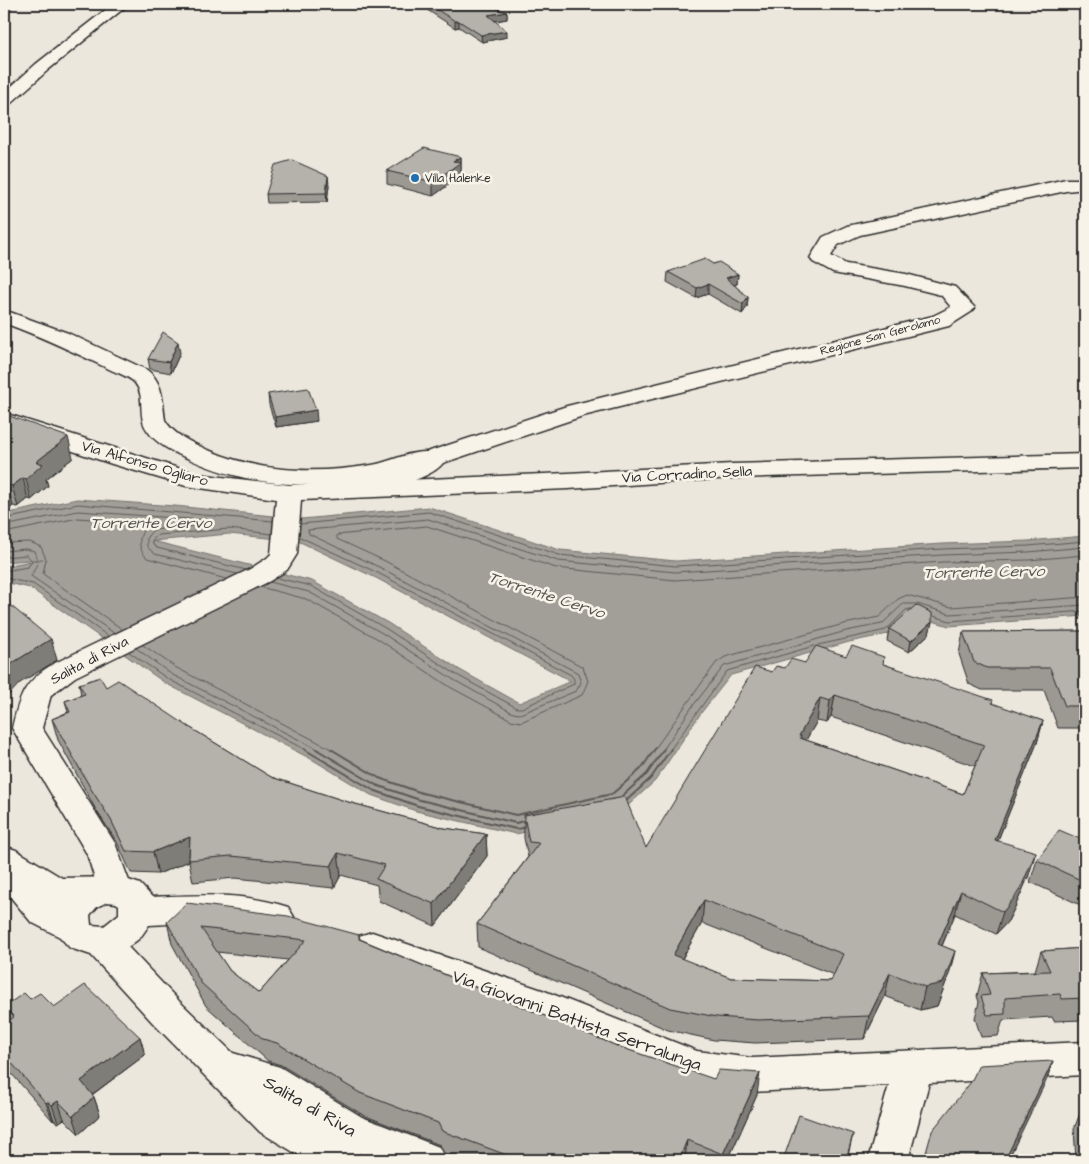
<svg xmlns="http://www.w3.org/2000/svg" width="1089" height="1164" viewBox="0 0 1089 1164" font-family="'Architects Daughter',sans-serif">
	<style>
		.water { fill: #a29f98; stroke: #72716c; fill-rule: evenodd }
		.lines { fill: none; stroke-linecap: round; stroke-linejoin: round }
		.shore-far1 { stroke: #5b5957; stroke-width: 1 }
		.shore { stroke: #5b5957; stroke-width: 2 }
		.stream { fill: #72716c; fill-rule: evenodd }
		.minor-casing { stroke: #2b2b2b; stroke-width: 3 }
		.major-casing { stroke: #2b2b2b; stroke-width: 3 }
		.minor { fill: #f7f3e8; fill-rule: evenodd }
		.major { fill: #f7f3e8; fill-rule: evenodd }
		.wall { fill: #9c9993; stroke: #2b2b2b; fill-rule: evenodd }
		.shaded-wall { fill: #7f7d78; stroke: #2b2b2b }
		.building { fill: #b5b2ab; stroke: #2b2b2b; fill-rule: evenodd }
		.poi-dot { fill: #1f6fb2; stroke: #f7f3e8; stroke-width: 2 }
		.labels { text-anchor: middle; stroke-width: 5; stroke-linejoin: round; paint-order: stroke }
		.far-poi-label { font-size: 12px; fill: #2b2b2b; stroke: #f7f3e8; text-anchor: start }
		.far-street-label { font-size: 12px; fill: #2b2b2b; stroke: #f7f3e8 }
		.street-label { font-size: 15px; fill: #2b2b2b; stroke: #f7f3e8 }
		.water-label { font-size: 16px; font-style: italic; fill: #555451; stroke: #f7f3e8 }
		.near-street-label { font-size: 18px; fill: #2b2b2b; stroke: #f7f3e8 }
	</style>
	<rect width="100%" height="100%" fill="#ebe7dd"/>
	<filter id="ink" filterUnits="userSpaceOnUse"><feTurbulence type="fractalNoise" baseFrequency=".02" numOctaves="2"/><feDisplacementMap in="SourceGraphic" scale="10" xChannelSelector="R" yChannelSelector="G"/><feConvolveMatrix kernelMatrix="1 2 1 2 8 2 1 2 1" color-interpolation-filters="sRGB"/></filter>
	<g filter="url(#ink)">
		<path class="water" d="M77 499 175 506 302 519 429 507 560 550 676 561 943 544 1028 541 1085 536V616L949 626 909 614 888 634 849 642 731 675 701 713 655 781 621 812 516 834 416 811 371 795 313 760 165 683 30 588 4 582V566L43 559 4 562V514ZM229 534 298 541 376 578 571 681 519 703 460 670 388 623 312 581 153 541Z"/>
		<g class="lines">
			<g class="shore-far1">
				<path d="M4 519 78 504 273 521"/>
				<path d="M300 524 429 512 559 555 676 566 943 549 1028 546 1085 541"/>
				<path d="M4 526 78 511 203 520 205 523 203 525 153 530 147 537V547L155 554 237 574"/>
				<path d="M4 533 78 518 144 523 146 526C138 537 137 548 147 558L226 579"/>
				<path d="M4 543 30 542 41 547 46 559 43 574 122 629"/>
				<path d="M4 551 26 549 34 551 38 562 31 576 114 633"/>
				<path d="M4 557 27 555 32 561 28 567 4 571"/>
				<path d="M246 570 157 548 153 545 152 540 158 535 229 529 272 534"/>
				<path d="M4 578 33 584 108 636"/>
				<path d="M277 578 311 586 385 628 457 675 517 708H522L574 684V679L571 675 378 573 300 537"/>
				<path d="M270 582 309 592 382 633 454 680 513 713 520 714 576 691 581 683 578 673 381 568 309 534 308 530 428 519 558 561 675 572 943 555 1028 552 1085 547"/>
				<path d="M260 587 306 599 378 639 450 687 511 720 521 722 582 695 588 681 583 667 385 561 337 539V535L427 526 556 568 675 580 943 562 1029 560 1085 555"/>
				<path d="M917 604 950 614 1085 605"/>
				<path d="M933 616 950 621 1085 611"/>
				<path d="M143 645 175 667 333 750"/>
				<path d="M818 645 886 630 906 610 910 609"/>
				<path d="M136 648 171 674 319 750"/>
				<path d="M129 652 168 679 306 750"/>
				<path d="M654 750 716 663 725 657 844 624 879 617 898 599 907 595 951 607 1085 597"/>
				<path d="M663 750 692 707 724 666 846 631 882 624 903 604H916"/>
				<path d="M670 750 727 671 814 646"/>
			</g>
			<g class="shore">
				<path d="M304 749 373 790 418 806 516 829 523 828"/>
				<path d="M316 749 376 785 420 800 516 823 523 821"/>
				<path d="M331 749 379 778 422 793 516 815 612 794 641 769 655 749"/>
				<path d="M622 796 647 774 664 749"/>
				<path d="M627 800 651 778 671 749"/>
			</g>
			<path class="stream" d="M1042 4 1085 5V7L1044 5Z"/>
			<defs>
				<g id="minor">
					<path d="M113 4H129L48 70 10 104 4 106V93L36 64Z"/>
					<path d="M1066 179H1085V189L1066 191 860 235 838 245 831 256 846 264 906 274 955 287 975 308 971 312 949 326 583 416 443 463C430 482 355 499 333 493L329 488 332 484C280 487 234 480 187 458 173 452 156 444 147 430 137 416 146 396 135 383 129 376 117 373 109 369 74 352 40 336 4 323V310L68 333 147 370C164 383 162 401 165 420 173 435 193 443 208 450 261 473 316 474 372 465 390 462 409 451 427 452L567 406 933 316 951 307 941 295 905 286 833 273 813 262 810 258 823 237 847 226Z"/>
					<path d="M4 846 16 850 62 878 120 877 140 884 152 897C200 895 242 892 288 907L294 917 288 927C268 933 255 924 235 923 206 920 177 924 149 925L140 938 128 947 179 1001 233 1053 280 1067 362 1117 439 1147 445 1160H378L359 1153 362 1160H307L260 1132 153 1023 91 955 70 948 60 937 31 922 4 889ZM107 902 116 903 119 905V914L104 926 91 925 90 915 97 907Z"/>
					<path d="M372 932 542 990 697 1051 752 1058 1085 1042V1075L929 1083 908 1160H868L889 1085 752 1092 695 1084 516 1012 359 956 354 946 359 936Z"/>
				</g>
				<g id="major">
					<path d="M4 4H13L11 7 4 9Z"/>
					<path d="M4 413 197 474 289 485 568 473 732 464 1085 454V468L732 478 568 489 301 500 297 554 287 570 270 581 75 677 51 695 42 728 115 843 132 889 127 898 115 902 103 898 98 889 87 854 12 728C20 695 24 681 55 663L250 569 267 558 271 554 276 499 186 486 112 464 4 428Z"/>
				</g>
			</defs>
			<use href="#minor" class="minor-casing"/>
			<use href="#major" class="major-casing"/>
			<use href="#minor" class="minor"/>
			<use href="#major" class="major"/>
		</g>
		<g class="wall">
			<path d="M418 4H484L507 12V19L495 21 507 37 482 42 459 27 455 28Z"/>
			<path d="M461 157V176L433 196 387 184V171Z"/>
			<path d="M329 185 327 202 267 203 266 194Z"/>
			<path d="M713 264 738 274 737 284 734 285 748 297 747 307 742 314 708 294 696 298 667 282 668 272Z"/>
			<path d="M180 353 171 373 150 369 148 359Z"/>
			<path d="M268 394 317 421 276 427 269 405Z"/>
			<path d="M4 414 73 458 46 479 48 486 31 500 28 499 18 507 13 506 4 513Z"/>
			<path d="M932 622 929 634 909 652 887 641 889 629Z"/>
			<path d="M1085 631V728H1058L1044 690H982L969 684 959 654 963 632Z"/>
			<path d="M846 656 883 664 992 704 1043 721 1037 743 998 840 1029 875 1015 907 1008 921 996 934 955 914 942 946 955 951 949 974 937 1006 920 1010 885 996 864 1039 755 1043 714 1040 668 1030 478 947 477 924 528 857 524 838V815L646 848 772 672 805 663ZM831 717 975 766 963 794 806 740 817 721 827 723ZM702 923 834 975 831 981 731 978 682 959Z"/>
			<path d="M79 684 106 687 189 727 271 777 348 802 444 828 486 834 487 856 435 926 379 901 377 885 341 875 334 888 235 878 193 882 189 861 158 874 131 873 117 842 96 810 58 740 52 719 68 712 65 701 81 695Z"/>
			<path d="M1085 841V907L1030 882 1037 860Z"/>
			<path d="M167 922 359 935 360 939 617 1046 757 1095 728 1160H463L444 1153 440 1145 363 1115 281 1065 268 1061 206 1006 172 944ZM217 952 288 960 259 993 230 971Z"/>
			<path d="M1085 948V1020L1054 1021 1052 1017 1003 1020 998 1036 981 1037 975 1018 979 1002 977 996 983 973 1035 971 1041 951Z"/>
			<path d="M30 999 54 1007 140 1037 145 1055 92 1095 94 1097 100 1115 79 1134 64 1119 58 1123 54 1120 53 1121 4 1065V1024L9 1020 4 1007Z"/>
			<path d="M1081 1111 1085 1160H1076L1074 1129Z"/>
		</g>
		<g class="shaded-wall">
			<path d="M507 12V19L488 22V15Z"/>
			<path d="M455 21H459V27L455 28Z"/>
			<path d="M507 31V37L482 42 481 35Z"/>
			<path d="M461 157V176L433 196V182L453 161Z"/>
			<path d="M328 176 329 185 327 202 326 193Z"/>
			<path d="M738 274 737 284 725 288 726 278Z"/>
			<path d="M708 284V294L696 298 697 288Z"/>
			<path d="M748 297 747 307 742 314 743 304Z"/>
			<path d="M178 342 180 353 171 373 169 362Z"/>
			<path d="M316 410 317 421 276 427 275 417Z"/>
			<path d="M68 437 73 458 46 479 48 486 31 500 26 479 36 462Z"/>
			<path d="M23 478 28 499 18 507 12 486Z"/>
			<path d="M8 485 13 506 4 513V488Z"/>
			<path d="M932 622 929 634 909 652 911 641Z"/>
			<path d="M51 639 57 660 20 683 4 700V672L14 662Z"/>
			<path d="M835 695 831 717 827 723 830 701Z"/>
			<path d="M820 698 817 721 798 754 799 736Z"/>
			<path d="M1043 721 1037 743 989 862 995 840Z"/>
			<path d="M486 834 487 856 435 926 434 904Z"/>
			<path d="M190 837 189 861 158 874 153 852Z"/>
			<path d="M1036 852 1029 875 1015 907 1008 921 996 934 1003 912Z"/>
			<path d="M338 853 341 875 334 888 331 866Z"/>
			<path d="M961 891 955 914 933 967 938 944Z"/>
			<path d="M704 900 702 923 671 978 673 955Z"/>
			<path d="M955 951 949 974 937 1006 920 1010 925 987Z"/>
			<path d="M890 973 885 996 864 1039 869 1016Z"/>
			<path d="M140 1037 145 1055 86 1099 81 1081Z"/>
			<path d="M1053 1061 1047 1079 1008 1160H1005Z"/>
			<path d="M760 1073 757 1095 728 1160H722L723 1154Z"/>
			<path d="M94 1097 100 1115 79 1134 73 1116Z"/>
			<path d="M58 1101 64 1119 58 1123 52 1105Z"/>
			<path d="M48 1102 54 1120 53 1121 46 1103Z"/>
			<path d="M853 1134 847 1160H846Z"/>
			<path d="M687 1140 685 1160H679Z"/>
		</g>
		<g class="building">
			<path d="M428 4H484L507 12 488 15 507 31 481 35 459 21H455Z"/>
			<path d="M424 148 461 157 453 161 461 162 433 182 387 171Z"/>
			<path d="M292 160 328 176 326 193 266 194 275 165Z"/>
			<path d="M705 259 713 264 719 262 738 274 726 278 748 297 743 304 708 284 697 288 668 272Z"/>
			<path d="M163 332 178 342 169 362 148 359Z"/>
			<path d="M308 388 316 410 275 417 268 394Z"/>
			<path d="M4 414 68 437 36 462 43 464 26 479 23 478 12 486 8 485 4 488Z"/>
			<path d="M4 600 51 639 14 662 4 672Z"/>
			<path d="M916 605 932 613V622L911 641 889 629Z"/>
			<path d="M1085 631V706H1065L1050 668H987L974 662 963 632Z"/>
			<path d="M816 646 846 656 852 646 884 657 883 664 993 700 992 703 1043 721 995 840 1036 852 1022 885 1014 898 1003 912 961 891 938 944 955 951 943 983 925 987 890 973 869 1016 758 1020 717 1017 670 1008 477 924 539 843 529 842 524 815 625 797 646 848 755 667 772 672 776 666 785 668 791 659 805 663ZM835 695 984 745 963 794 800 738 801 736H799L820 698 830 701ZM704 900 843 954 831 981 731 978 673 955Z"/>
			<path d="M100 677 106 687 118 680 189 727 271 777 348 802 444 828 486 834 434 904 376 879 385 865 338 853 331 866 231 856 189 860 190 837 153 852 126 851 111 820 91 789 52 719 70 712 65 701 85 694 79 684Z"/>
			<path d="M1059 830 1085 841V882L1037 860Z"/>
			<path d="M187 903 288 916 359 935V939L617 1046 714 1079 719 1070 760 1073 723 1154 687 1140 679 1160H520L442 1131 438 1123 360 1093 277 1043 263 1039 201 983 167 922ZM201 928 306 940 259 993 230 971Z"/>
			<path d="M1085 948V998L1062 999 1060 994 1005 998V1014L987 1015 981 996 990 995 983 973 1050 971 1041 951Z"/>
			<path d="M85 985 140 1037 81 1081 94 1097 73 1116 58 1101 52 1105 48 1102 46 1103 4 1054V1024L14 1017 4 1007 24 993 30 999 40 993 54 1007Z"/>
			<path d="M1053 1061 1005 1160H924L932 1131 971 1082 979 1065Z"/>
			<path d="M1081 1111 1085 1112V1160H1084Z"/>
			<path d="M799 1115 853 1134 846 1160H783Z"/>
		</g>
	</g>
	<circle class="poi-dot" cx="415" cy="178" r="5"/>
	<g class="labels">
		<g class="far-poi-label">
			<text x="425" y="182">Villa Halenke</text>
		</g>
		<g class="far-street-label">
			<text transform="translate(880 335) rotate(-15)" y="4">Regione San Gerolamo</text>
		</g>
		<g class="street-label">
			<text transform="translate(145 463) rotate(16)" y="5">Via Alfonso Ogliaro</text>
			<text transform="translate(687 474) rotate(-3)" y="5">Via Corradino Sella</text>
			<text transform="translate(89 660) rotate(-28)" y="5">Salita di Riva</text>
		</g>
		<g class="water-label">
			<text x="151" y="528">Torrente Cervo</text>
			<text transform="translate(984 571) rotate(-1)" y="6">Torrente Cervo</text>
			<text transform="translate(547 594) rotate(18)" y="6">Torrente Cervo</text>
		</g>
		<g class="near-street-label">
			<text transform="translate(577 1020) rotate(20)" y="6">Via Giovanni Battista Serralunga</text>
			<text transform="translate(310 1106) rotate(30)" y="6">Salita di Riva</text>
		</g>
	</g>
	<rect width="1089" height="1164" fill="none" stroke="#f7f3e8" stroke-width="20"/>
	<rect x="10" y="10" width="1069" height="1144" fill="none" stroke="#2b2b2b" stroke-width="2" filter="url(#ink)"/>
</svg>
